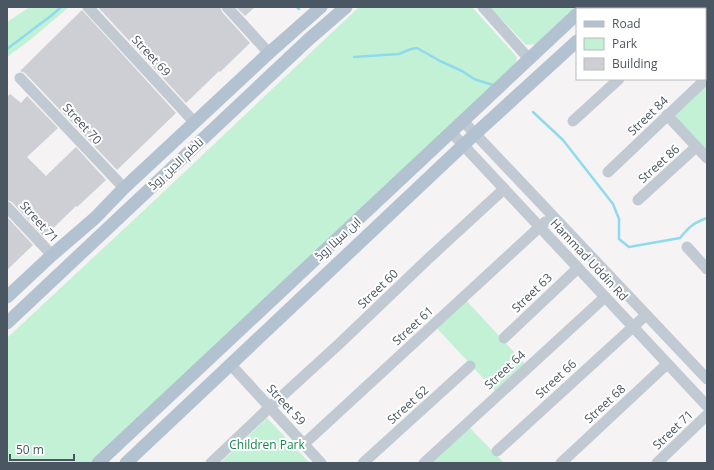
<svg xmlns="http://www.w3.org/2000/svg" width="714" height="470" viewBox="0 0 714 470" font-family="'Open Sans',Cairo,sans-serif">
	<style>
		.green { fill: #c3f1d5 }
		.lines { fill: none; stroke-linecap: round; stroke-linejoin: round }
		.stream { stroke: #90daee; stroke-width: 2.5 }
		.building { fill: #cdcfd5 }
		.minor { stroke: #c1cad2; stroke-width: 11 }
		.major { stroke: #b3c2d1; stroke-width: 13 }
		.labels { text-anchor: middle; stroke-width: 4; stroke-linejoin: round; paint-order: stroke }
		.street-label { font-size: 12px; fill: #4a5661; stroke: #fff }
		.park-label { font-size: 12px; fill: #17864f; stroke: #fff }
	</style>
	<rect width="100%" height="100%" fill="#f5f3f3"/>
	<g class="green">
		<path d="M30 7H69L30 40 7 57V22Z"/>
		<path d="M359 7H472L517 57 515 65 92 463H7V338L156 199Z"/>
		<path d="M490 7H575L536 44 526 45Z"/>
		<path d="M707 84V154L672 117Z"/>
		<path d="M465 299 525 364 495 391 435 326Z"/>
		<path d="M267 418 310 463H220Z"/>
		<path d="M468 426 504 463H428Z"/>
	</g>
	<g class="lines">
		<g class="stream">
			<path d="M297 7 299 9"/>
			<path d="M7 49 52 15 61 7"/>
			<path d="M354 57 399 54 411 49 417 48 440 61 462 71 474 79 493 85"/>
			<path d="M533 112 563 140 613 204 619 219V239L629 247 680 238C689 227 693 223 707 218"/>
		</g>
	</g>
	<g class="building">
		<path d="M98 7H220L222 12 250 43 220 72 219 71 186 103Z"/>
		<path d="M236 7H255L245 16Z"/>
		<path d="M82 10 176 113 117 170 25 73 20 71Z"/>
		<path d="M10 94 21 103 27 96 58 128 27 157 46 176 76 147 106 180 77 207 76 206 44 237 12 202 7 200V97Z"/>
		<path d="M7 217 33 245 7 270Z"/>
	</g>
	<g class="lines">
		<g class="minor">
			<path d="M88 7 195 123"/>
			<path d="M227 7 269 53"/>
			<path d="M483 7 529 59"/>
			<path d="M652 7 654 9"/>
			<path d="M695 9 697 7"/>
			<path d="M705 64 707 66"/>
			<path d="M20 78 124 188"/>
			<path d="M667 115 707 158"/>
			<path d="M463 121 707 379"/>
			<path d="M573 121 619 79"/>
			<path d="M451 132 707 406"/>
			<path d="M608 172 707 78"/>
			<path d="M638 200 696 147"/>
			<path d="M7 207 52 255"/>
			<path d="M687 247 707 269"/>
			<path d="M504 338 578 268"/>
			<path d="M231 365 321 463"/>
			<path d="M304 444 545 222"/>
			<path d="M497 451 646 315"/>
			<path d="M211 463 270 407 339 344 429 258 504 189"/>
			<path d="M363 463 470 366"/>
			<path d="M424 463 605 297"/>
			<path d="M561 463 667 364"/>
			<path d="M657 463 707 415"/>
		</g>
		<g class="major">
			<path d="M611 9 613 7"/>
			<path d="M7 297 52 255 95 218 124 188 269 53 321 7"/>
			<path d="M7 323 308 40 346 7"/>
			<path d="M98 463 577 14"/>
			<path d="M126 463 475 134 577 41"/>
		</g>
	</g>
	<g class="labels">
		<g class="street-label">
			<text transform="translate(151 56) rotate(47)" y="4">Street 69</text>
			<text transform="translate(648 116) rotate(-44)" y="4">Street 84</text>
			<text transform="translate(82 124) rotate(47)" y="4">Street 70</text>
			<text transform="translate(176 164) rotate(-43)" y="4">ناظم الدین روڈ</text>
			<text transform="translate(659 164) rotate(-42)" y="4">Street 86</text>
			<text transform="translate(39 222) rotate(48)" y="4">Street 71</text>
			<text transform="translate(338 239) rotate(-43)" y="4">ابن سینا روڈ</text>
			<text transform="translate(589 260) rotate(47)" y="4">Hammad Uddin Rd</text>
			<text transform="translate(378 289) rotate(-44)" y="4">Street 60</text>
			<text transform="translate(532 293) rotate(-44)" y="4">Street 63</text>
			<text transform="translate(413 326) rotate(-43)" y="4">Street 61</text>
			<text transform="translate(505 370) rotate(-43)" y="4">Street 64</text>
			<text transform="translate(556 379) rotate(-43)" y="4">Street 66</text>
			<text transform="translate(605 404) rotate(-43)" y="4">Street 68</text>
			<text transform="translate(286 405) rotate(47)" y="4">Street 59</text>
			<text transform="translate(408 405) rotate(-42)" y="4">Street 62</text>
			<text transform="translate(673 430) rotate(-44)" y="4">Street 71</text>
		</g>
		<g class="park-label">
			<text x="267" y="449">Children Park</text>
		</g>
	</g>
	<rect width="714" height="470" fill="none" stroke="#4a5661" stroke-width="16"/>
	<rect x="576" y="8" width="130" height="72" fill="#ffffff" stroke="#b7bbc0"/>
	<rect x="584" y="21" width="20" height="6" fill="#b3c2d1" stroke="#b7bbc0"/>
	<text x="612" y="28" font-size="12" fill="#4a5661">Road</text>
	<rect x="584" y="38" width="20" height="12" fill="#c3f1d5" stroke="#b7bbc0"/>
	<text x="612" y="48" font-size="12" fill="#4a5661">Park</text>
	<rect x="584" y="58" width="20" height="12" fill="#cdcfd5" stroke="#b7bbc0"/>
	<text x="612" y="68" font-size="12" fill="#4a5661">Building</text>
	<path d="M10 454v6h64v-6" fill="none" stroke="#4a5661" stroke-width="2"/>
	<text x="16" y="454" font-size="12" fill="#4a5661" stroke="#ffffff" stroke-width="3" paint-order="stroke">50 m</text>
</svg>
